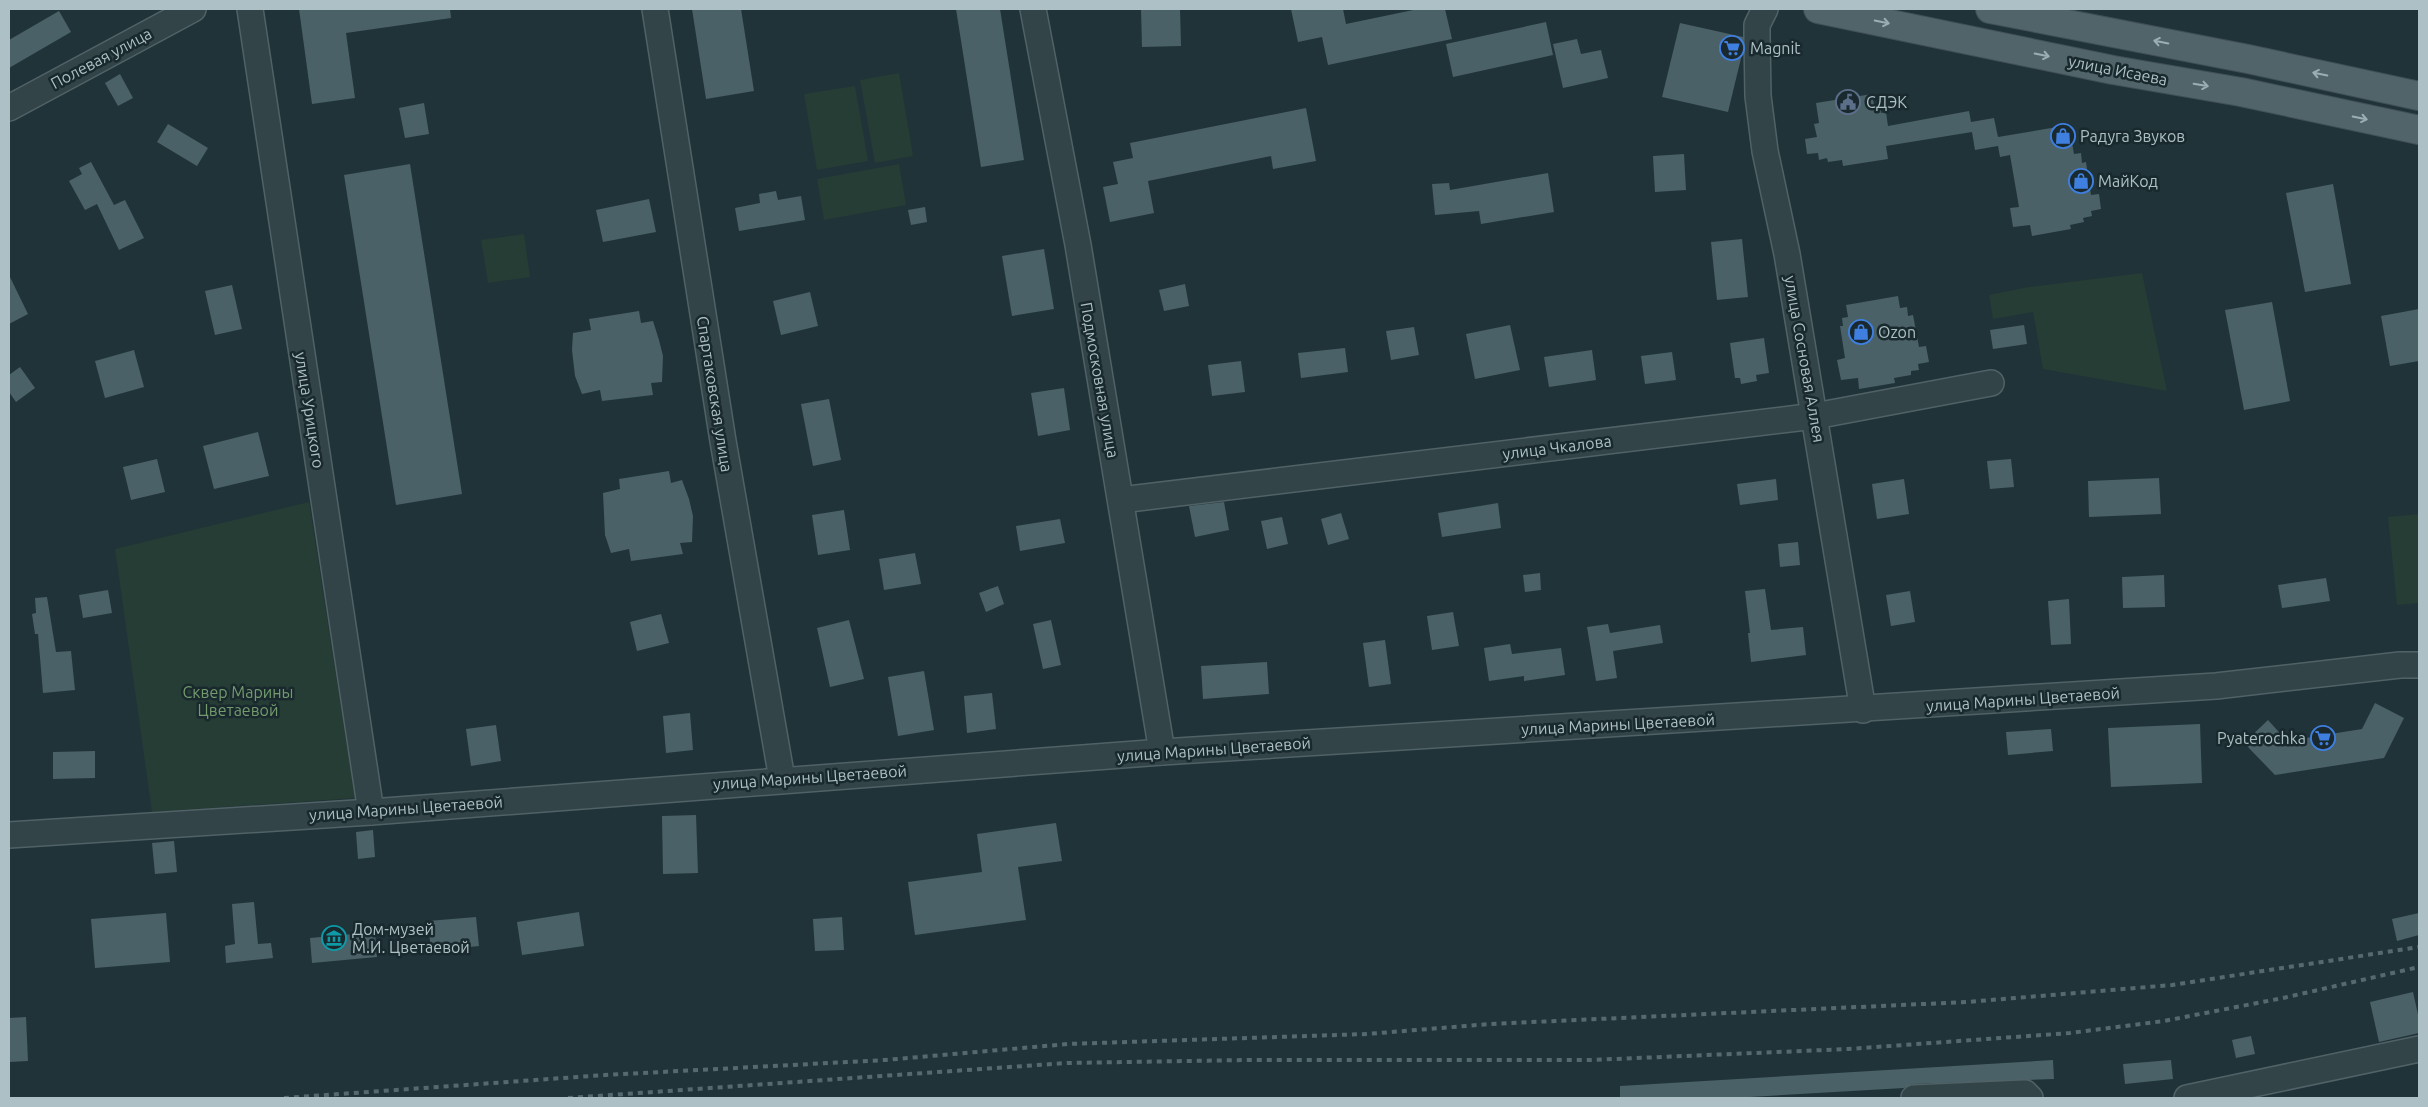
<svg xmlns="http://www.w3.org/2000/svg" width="2428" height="1107" viewBox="0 0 2428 1107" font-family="Ubuntu,sans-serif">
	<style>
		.green { fill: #253d35 }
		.building { fill: #4a6167 }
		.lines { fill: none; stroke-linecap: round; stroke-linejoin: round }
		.minor-casing { stroke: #516266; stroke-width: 28 }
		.major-casing { stroke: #405055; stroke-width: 30 }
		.minor { stroke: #334448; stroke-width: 25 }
		.major { stroke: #516469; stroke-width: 28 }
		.rail { stroke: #556a70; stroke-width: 4; stroke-dasharray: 5 5; stroke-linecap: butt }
		.oneway { stroke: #9baeb3 }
		.labels { text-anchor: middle; stroke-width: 5; stroke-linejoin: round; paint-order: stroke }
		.poi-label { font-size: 16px; fill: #adc0c5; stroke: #19292d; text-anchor: start }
		.street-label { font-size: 16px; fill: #adc0c5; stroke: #19292d }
		.park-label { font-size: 16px; fill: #739b6d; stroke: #19292d }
	</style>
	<rect width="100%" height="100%" fill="#203338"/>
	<g class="green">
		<path d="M899 73 913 156 875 163 860 80Z"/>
		<path d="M855 86 868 161 817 170 804 94Z"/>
		<path d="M899 164 906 205 824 220 817 179Z"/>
		<path d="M524 234 530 277 488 283 481 240Z"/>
		<path d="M2142 273 2167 391 2043 369 2033 312 1993 319 1989 295 2029 287Z"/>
		<path d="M309 502 355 798 152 812 115 549Z"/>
		<path d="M2419 514V603L2397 605 2388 517Z"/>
	</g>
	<g class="building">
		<path d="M299 9H450L451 18 346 33 355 98 312 104Z"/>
		<path d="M692 9H741L754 91 706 99Z"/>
		<path d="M956 9H1000L1024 160 981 167Z"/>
		<path d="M1141 9H1180L1181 46 1142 47Z"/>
		<path d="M1291 9H1343L1346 24 1418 9H1445L1452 39 1328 65 1322 37 1298 42Z"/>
		<path d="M59 11 71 32 9 68V40Z"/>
		<path d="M1546 22 1553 55 1453 77 1446 44Z"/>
		<path d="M1680 23 1743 37V50L1728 112 1662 97Z"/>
		<path d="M1577 39 1581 54 1601 50 1608 78 1563 88 1553 44Z"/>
		<path d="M120 74 133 98 118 106 105 83Z"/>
		<path d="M1872 94 1874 105 1880 104 1881 113 1886 112 1888 126 1969 111 1971 122 1994 118 1998 137 2069 125 2074 154 2081 153 2082 163 2086 162 2091 195 2099 194 2101 209 2091 211 2092 216 2083 218 2084 222 2070 225 2071 229 2032 236 2030 225 2013 227 2010 208 2019 207 2010 155 2000 157 1998 146 1975 150 1972 132 1886 146 1888 159 1843 166 1842 160 1828 162 1827 158 1819 160 1818 153 1807 154 1805 139 1817 137 1814 124 1819 123 1816 103Z"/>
		<path d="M424 103 429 134 405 138 399 108Z"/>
		<path d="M1306 108 1316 161 1273 169 1271 156 1148 181 1154 213 1110 222 1103 187 1118 184 1113 162 1133 158 1130 143Z"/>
		<path d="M168 124 208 148 197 166 157 142Z"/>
		<path d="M1684 154 1686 190 1655 192 1653 156Z"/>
		<path d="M91 162 114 205 125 200 144 238 119 250 97 204 85 210 69 181 82 174 79 168Z"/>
		<path d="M410 164 462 494 396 505 344 175Z"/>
		<path d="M1548 173 1554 212 1481 224 1479 211 1435 215 1432 184 1449 183 1450 190Z"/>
		<path d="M2333 184 2351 284 2305 292 2286 193Z"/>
		<path d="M776 191 778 200 801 196 805 220 739 231 735 208 760 203 759 194Z"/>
		<path d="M649 199 656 232 603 242 596 210Z"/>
		<path d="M925 207 927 222 911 225 908 210Z"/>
		<path d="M1742 239 1748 297 1717 300 1711 242Z"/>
		<path d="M1044 249 1054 309 1012 316 1002 256Z"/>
		<path d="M9 275 28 314 9 324Z"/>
		<path d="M1185 284 1189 306 1164 311 1159 290Z"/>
		<path d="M232 285 242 329 215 335 205 291Z"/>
		<path d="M810 292 818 326 781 335 773 301Z"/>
		<path d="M1898 296 1900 308 1907 307 1908 316 1913 315 1919 347 1926 346 1929 362 1918 364 1919 370 1911 371V375L1894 378 1895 383 1859 389 1858 378 1841 380 1837 360 1845 358 1840 326H1843L1842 318 1848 317 1846 305Z"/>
		<path d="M2272 302 2290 401 2244 410 2225 310Z"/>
		<path d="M2419 309V361L2390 366 2381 316Z"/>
		<path d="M639 311 641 323 653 321 659 340 663 356 662 382 651 383 653 395 602 401 600 390 582 394 575 376 572 350 573 333 591 330 589 319Z"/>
		<path d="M1510 325 1520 370 1475 379 1466 334Z"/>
		<path d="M2024 325 2027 344 1993 349 1990 330Z"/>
		<path d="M1414 327 1419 355 1391 360 1386 331Z"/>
		<path d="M1764 338 1769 373 1756 375 1757 381 1741 384 1740 378H1735L1730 343Z"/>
		<path d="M1345 348 1348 372 1301 378 1298 353Z"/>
		<path d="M134 350 144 387 105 398 95 361Z"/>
		<path d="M1592 350 1596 380 1549 387 1544 357Z"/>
		<path d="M1672 352 1676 380 1645 384 1641 356Z"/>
		<path d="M1241 361 1245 392 1212 396 1208 365Z"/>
		<path d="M20 367 35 388 16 402 9 392V375Z"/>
		<path d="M1064 388 1070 430 1038 436 1031 393Z"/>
		<path d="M829 399 841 460 813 466 801 404Z"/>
		<path d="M258 432 269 476 214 489 203 446Z"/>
		<path d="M157 459 165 492 131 500 123 467Z"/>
		<path d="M2011 459 2014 487 1990 489 1987 461Z"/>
		<path d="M669 471 671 483 682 480 689 499 693 516 692 542 680 543 683 554 631 561 629 549 611 553 605 535 603 493 620 489 619 479Z"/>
		<path d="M2159 478 2161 514 2089 517 2088 481Z"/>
		<path d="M1776 479 1778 500 1740 505 1737 484Z"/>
		<path d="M1904 479 1909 514 1877 519 1872 484Z"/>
		<path d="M1224 502 1229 530 1195 537 1189 506Z"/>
		<path d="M1498 503 1501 528 1442 537 1438 513Z"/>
		<path d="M844 510 850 550 818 555 812 515Z"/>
		<path d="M1341 513 1349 539 1328 545 1321 519Z"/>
		<path d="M1282 517 1288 544 1267 549 1261 521Z"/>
		<path d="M1060 519 1065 543 1020 551 1016 526Z"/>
		<path d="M1798 542 1800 565 1780 567 1778 544Z"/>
		<path d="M915 553 921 584 884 590 879 559Z"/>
		<path d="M1540 573 1541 590 1525 592 1523 575Z"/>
		<path d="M2164 575 2165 607 2123 608 2122 577Z"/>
		<path d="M2326 578 2330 601 2282 608 2278 585Z"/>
		<path d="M998 586 1004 604 986 612 979 593Z"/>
		<path d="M1765 589 1771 630 1803 627 1806 655 1751 662 1748 633H1750L1745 591Z"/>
		<path d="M108 590 112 613 83 618 79 595Z"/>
		<path d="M1910 591 1915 622 1891 626 1886 595Z"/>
		<path d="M47 597 56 652 71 651 75 690 43 693 38 634H35L32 614 36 613 35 598Z"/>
		<path d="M2069 599 2071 644 2051 645 2048 601Z"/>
		<path d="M1453 612 1459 646 1432 650 1427 616Z"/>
		<path d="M661 614 669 643 637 651 630 622Z"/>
		<path d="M849 620 864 679 830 687 817 628Z"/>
		<path d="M1051 620 1061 665 1043 669 1033 624Z"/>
		<path d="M1608 624 1610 633 1660 625 1663 643 1613 651 1617 678 1596 681 1587 627Z"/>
		<path d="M1385 640 1391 684 1369 687 1363 643Z"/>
		<path d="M1510 644 1512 654 1561 648 1565 675 1524 681V676L1489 681 1484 648Z"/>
		<path d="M1267 662 1269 694 1203 699 1201 666Z"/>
		<path d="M924 671 934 730 898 736 888 677Z"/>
		<path d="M992 693 996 729 967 733 964 696Z"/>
		<path d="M2375 703 2404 718 2384 758 2275 775 2244 743 2268 720 2287 741 2362 729Z"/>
		<path d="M690 713 693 750 666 753 663 716Z"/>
		<path d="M2200 724 2202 783 2111 787 2108 728Z"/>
		<path d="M496 725 501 761 471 766 466 729Z"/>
		<path d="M2051 729 2053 751 2008 755 2006 732Z"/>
		<path d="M95 751V778L53 779V752Z"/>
		<path d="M696 815 698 873 663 874 662 816Z"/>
		<path d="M1056 823 1062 861 1018 867 1026 920 915 935 908 882 982 872 977 834Z"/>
		<path d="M373 830 375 857 358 859 356 832Z"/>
		<path d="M174 841 177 872 155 874 152 843Z"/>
		<path d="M254 902 258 944 271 943 273 958 226 963 225 946 235 944 232 904Z"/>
		<path d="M579 912 584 946 522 955 517 922Z"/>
		<path d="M166 913 170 962 95 968 91 919Z"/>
		<path d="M2419 913V935L2397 941 2392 919Z"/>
		<path d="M476 917 479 946 431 951 428 921Z"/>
		<path d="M842 917 844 950 815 951 813 919Z"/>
		<path d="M375 932 377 957 312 963 310 938Z"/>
		<path d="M2413 992 2419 1019V1033L2379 1042 2370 1002Z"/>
		<path d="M26 1017 28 1061 9 1062V1018Z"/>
		<path d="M2251 1036 2255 1054 2236 1058 2232 1040Z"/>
		<path d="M2053 1060 2054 1079 1913 1084 1904 1088 1733 1098H1620V1086Z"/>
		<path d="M2171 1060 2173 1079 2125 1084 2123 1064Z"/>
	</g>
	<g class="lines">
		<defs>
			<g id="minor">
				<path d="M250 9 371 812"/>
				<path d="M655 9 723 441 782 779"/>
				<path d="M1033 9 1078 245 1162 752"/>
				<path d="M1765 9 1757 25V37L1758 96 1765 151 1787 254 1863 710"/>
				<path d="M9 108 193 9"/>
				<path d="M1121 500 1815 416 1991 383"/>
				<path d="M9 835 371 812 1162 752 2216 686 2400 665H2419"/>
				<path d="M1914 1098 2025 1093 2030 1098"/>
				<path d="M2187 1098 2419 1049"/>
			</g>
			<g id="major">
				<path d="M1818 9 2113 70 2241 92 2419 130"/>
				<path d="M1990 9 2248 59 2419 96"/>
			</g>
		</defs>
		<use href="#minor" class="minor-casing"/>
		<use href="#major" class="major-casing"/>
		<use href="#minor" class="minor"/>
		<use href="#major" class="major"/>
		<g class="rail">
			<path d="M284 1098 605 1075 885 1060 1068 1044 1367 1034 1490 1024 1967 1002 2172 985 2419 947"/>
			<path d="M568 1098 1067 1063 1247 1060H1591L1848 1049 2070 1033 2164 1021 2283 998 2419 967"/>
		</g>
	</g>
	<defs><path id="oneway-shaft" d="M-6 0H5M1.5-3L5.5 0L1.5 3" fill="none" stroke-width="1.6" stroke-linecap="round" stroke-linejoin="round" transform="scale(1.25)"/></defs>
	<g class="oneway">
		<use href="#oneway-shaft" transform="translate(1882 22) rotate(12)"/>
		<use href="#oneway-shaft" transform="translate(2161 42) rotate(-169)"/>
		<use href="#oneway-shaft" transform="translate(2042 55) rotate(12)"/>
		<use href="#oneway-shaft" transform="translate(2320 74) rotate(-168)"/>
		<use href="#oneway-shaft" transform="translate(2201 85) rotate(10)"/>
		<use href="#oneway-shaft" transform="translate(2360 118) rotate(12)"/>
	</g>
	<defs>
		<symbol id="supermarket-ring" viewBox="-11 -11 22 22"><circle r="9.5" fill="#19292d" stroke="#3f7fe0" stroke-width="1.5"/><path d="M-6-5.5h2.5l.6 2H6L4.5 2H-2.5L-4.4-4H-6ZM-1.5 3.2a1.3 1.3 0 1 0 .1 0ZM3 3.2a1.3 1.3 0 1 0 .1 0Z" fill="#3f7fe0"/></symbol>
		<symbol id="civic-ring" viewBox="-11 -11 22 22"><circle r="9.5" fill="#19292d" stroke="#5c6f8a" stroke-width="1.5"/><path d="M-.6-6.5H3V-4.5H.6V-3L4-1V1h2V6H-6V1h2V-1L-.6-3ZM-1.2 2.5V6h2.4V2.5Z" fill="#5c6f8a"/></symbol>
		<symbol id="shop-ring" viewBox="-11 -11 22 22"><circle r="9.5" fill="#19292d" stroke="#3f7fe0" stroke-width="1.5"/><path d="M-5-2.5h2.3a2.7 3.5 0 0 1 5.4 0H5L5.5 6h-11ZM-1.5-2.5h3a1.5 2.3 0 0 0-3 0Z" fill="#3f7fe0"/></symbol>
		<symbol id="museum-ring" viewBox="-11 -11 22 22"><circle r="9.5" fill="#19292d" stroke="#0f9aa8" stroke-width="1.5"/><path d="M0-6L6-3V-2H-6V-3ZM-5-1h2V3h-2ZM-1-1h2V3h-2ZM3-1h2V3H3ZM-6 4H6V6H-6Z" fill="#0f9aa8"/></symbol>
	</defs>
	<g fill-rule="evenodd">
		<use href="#supermarket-ring" x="1718" y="34" width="28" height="28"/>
		<use href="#civic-ring" x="1834" y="88" width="28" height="28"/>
		<use href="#shop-ring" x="2049" y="122" width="28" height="28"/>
		<use href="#shop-ring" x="2067" y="167" width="28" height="28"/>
		<use href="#shop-ring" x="1847" y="318" width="28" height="28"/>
		<use href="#supermarket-ring" x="2309" y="724" width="28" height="28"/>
		<use href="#museum-ring" x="320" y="924" width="28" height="28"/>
	</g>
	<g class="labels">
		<g class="poi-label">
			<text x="1750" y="54">Magnit</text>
			<text x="1866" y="108">СДЭК</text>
			<text x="2080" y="142">Радуга Звуков</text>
			<text x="2098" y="187">МайКод</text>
			<text x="1878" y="338">Ozon</text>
			<text x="2306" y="744" text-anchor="end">Pyaterochka</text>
			<text x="352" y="935">Дом-музей<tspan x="352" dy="18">М.И. Цветаевой</tspan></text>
		</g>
		<g class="street-label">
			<text transform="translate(101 58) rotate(-28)" y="6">Полевая улица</text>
			<text transform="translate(2118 70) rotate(11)" y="6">улица Исаева</text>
			<text transform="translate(1805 359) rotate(80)" y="6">улица Сосновая Аллея</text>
			<text transform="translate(1100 380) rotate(80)" y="6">Подмосковная улица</text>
			<text transform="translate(715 394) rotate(81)" y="6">Спартаковская улица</text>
			<text transform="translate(310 410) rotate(81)" y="6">улица Урицкого</text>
			<text transform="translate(1557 447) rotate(-7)" y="6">улица Чкалова</text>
			<text transform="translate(2023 699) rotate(-4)" y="6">улица Марины Цветаевой</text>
			<text transform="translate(1618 724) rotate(-3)" y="6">улица Марины Цветаевой</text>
			<text transform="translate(1214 749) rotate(-4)" y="6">улица Марины Цветаевой</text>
			<text transform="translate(810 777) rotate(-4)" y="6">улица Марины Цветаевой</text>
			<text transform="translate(406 808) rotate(-4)" y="6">улица Марины Цветаевой</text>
		</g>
		<g class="park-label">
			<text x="238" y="698">Сквер Марины<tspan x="238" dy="18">Цветаевой</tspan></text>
		</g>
	</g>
	<rect width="2428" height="1107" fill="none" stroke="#adc0c5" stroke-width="20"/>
</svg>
